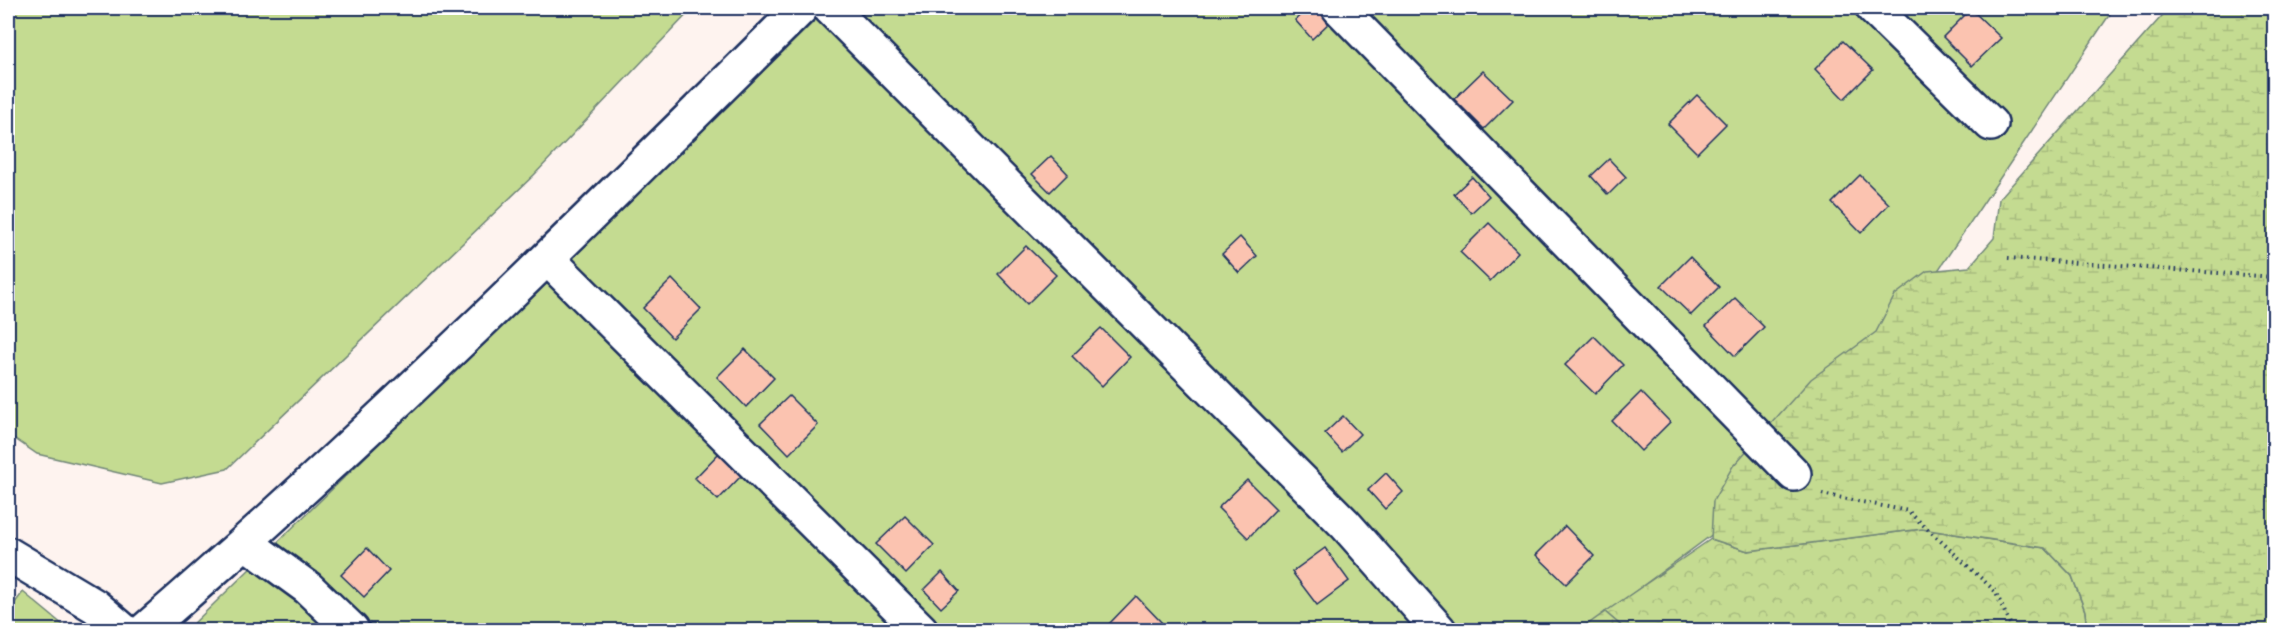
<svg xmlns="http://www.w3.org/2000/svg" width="2282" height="638" viewBox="0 0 2282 638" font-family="Pangolin,sans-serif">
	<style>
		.green { fill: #c4db91; stroke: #708578; stroke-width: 1.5 }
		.forest { fill: url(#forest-crowns); stroke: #708578; stroke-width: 1.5 }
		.wetland { fill: url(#wetland-marsh); stroke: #708578; stroke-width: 1.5 }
		.building { fill: #fbc3b0; stroke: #1b2f5e; stroke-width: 1.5 }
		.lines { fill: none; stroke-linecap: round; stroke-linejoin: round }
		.minor-casing { stroke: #1b2f5e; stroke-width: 38 }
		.path { stroke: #1b2f5e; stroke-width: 4; stroke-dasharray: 1.5 4.5; stroke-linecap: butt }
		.minor { stroke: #fff; stroke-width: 33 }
	</style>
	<defs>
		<pattern id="forest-crowns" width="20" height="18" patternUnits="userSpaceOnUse" patternTransform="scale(1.5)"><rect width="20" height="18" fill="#c4db91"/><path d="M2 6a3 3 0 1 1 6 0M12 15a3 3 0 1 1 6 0" fill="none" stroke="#a8bc7f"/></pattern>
		<pattern id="wetland-marsh" width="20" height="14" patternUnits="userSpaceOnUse" patternTransform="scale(1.5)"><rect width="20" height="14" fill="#c4db91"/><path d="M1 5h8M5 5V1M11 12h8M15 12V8" fill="none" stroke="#a8bc7f"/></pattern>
	</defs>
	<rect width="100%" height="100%" fill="#fef3ef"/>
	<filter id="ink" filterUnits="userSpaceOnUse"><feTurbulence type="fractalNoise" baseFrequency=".0167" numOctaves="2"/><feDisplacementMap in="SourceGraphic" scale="12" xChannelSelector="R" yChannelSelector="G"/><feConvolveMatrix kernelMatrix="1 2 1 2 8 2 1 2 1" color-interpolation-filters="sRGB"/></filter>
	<g filter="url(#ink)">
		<g class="green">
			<path d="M8 8H693L534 175 227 469 162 483 37 454 8 434Z"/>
			<path d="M828 8H2114L1809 463 1583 630H187Z"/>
			<path d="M23 592 69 630H8V612Z"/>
		</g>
		<path class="forest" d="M1922 529 2045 548 2072 576 2085 611 2087 630H1626L1605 612 1711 539 1748 551Z"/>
		<g class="wetland">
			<path d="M2169 8H2274V630H2087L2085 611 2072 576 2045 548 1922 529 1748 551 1711 539 1713 501 1733 466 1811 379 1876 332 1895 295 1927 271 1969 267 1994 238 1999 199Z"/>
			<path d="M1605 612 1626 630H1580Z"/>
		</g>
		<g class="building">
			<path d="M1309 8H1318L1331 21 1312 39 1295 20Z"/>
			<path d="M1971 9 2001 38 1972 66 1943 37Z"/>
			<path d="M1843 41 1873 70 1844 99 1815 69Z"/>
			<path d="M1483 71 1513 100 1484 129 1454 99Z"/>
			<path d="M1697 95 1726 124 1697 153 1668 124Z"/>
			<path d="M1051 156 1068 174 1050 192 1032 174Z"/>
			<path d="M1609 159 1626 177 1608 195 1591 176Z"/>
			<path d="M1860 175 1889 204 1861 233 1832 203Z"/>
			<path d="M1472 177 1489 196 1471 213 1454 194Z"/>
			<path d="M1489 223 1518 252 1490 281 1460 252Z"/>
			<path d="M1240 237 1257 256 1239 273 1222 254Z"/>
			<path d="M1026 246 1056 275 1027 304 998 274Z"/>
			<path d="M1690 257 1719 287 1691 315 1661 286Z"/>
			<path d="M672 279 701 309 672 338 643 308Z"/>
			<path d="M1735 298 1764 327 1735 356 1706 326Z"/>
			<path d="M1101 328 1130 357 1102 386 1072 356Z"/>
			<path d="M1594 336 1623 365 1595 394 1565 365Z"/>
			<path d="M745 349 774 378 746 407 717 377Z"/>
			<path d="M1641 392 1670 422 1641 451 1612 421Z"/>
			<path d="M789 396 818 425 789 454 760 424Z"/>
			<path d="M1343 416 1360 434 1342 452 1325 433Z"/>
			<path d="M720 452 743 474 718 500 695 478Z"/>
			<path d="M1386 473 1403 492 1385 509 1368 490Z"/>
			<path d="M1247 480 1276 509 1248 538 1218 508Z"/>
			<path d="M905 516 934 545 906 574 876 544Z"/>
			<path d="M1565 526 1594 556 1566 584 1536 555Z"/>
			<path d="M367 548 389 571 364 597 341 575Z"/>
			<path d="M1325 548 1349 581 1317 605 1292 572Z"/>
			<path d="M942 572 959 591 941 608 924 590Z"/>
			<path d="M1136 596 1165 626 1161 630H1113L1108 625Z"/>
		</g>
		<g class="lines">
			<defs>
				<g id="minor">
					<path d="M830 8 1345 524 1439 630"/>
					<path d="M1339 8 1794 474"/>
					<path d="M1873 8 1991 124"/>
					<path d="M548 259 921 630"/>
					<path d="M246 543 308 588 352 630"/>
					<path d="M8 554 95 606 123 630"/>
					<path d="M145 630C373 433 587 220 801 8"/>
				</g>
			</defs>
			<use href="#minor" class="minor-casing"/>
			<g class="path">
				<path d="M2008 258 2274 277"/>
				<path d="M1822 494 1908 511 1995 591 2013 630"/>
			</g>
			<use href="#minor" class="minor"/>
		</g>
	</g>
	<rect width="2282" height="638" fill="none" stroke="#fff" stroke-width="30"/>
	<rect x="15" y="15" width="2252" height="608" fill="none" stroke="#1b2f5e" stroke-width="2" filter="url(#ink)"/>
</svg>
